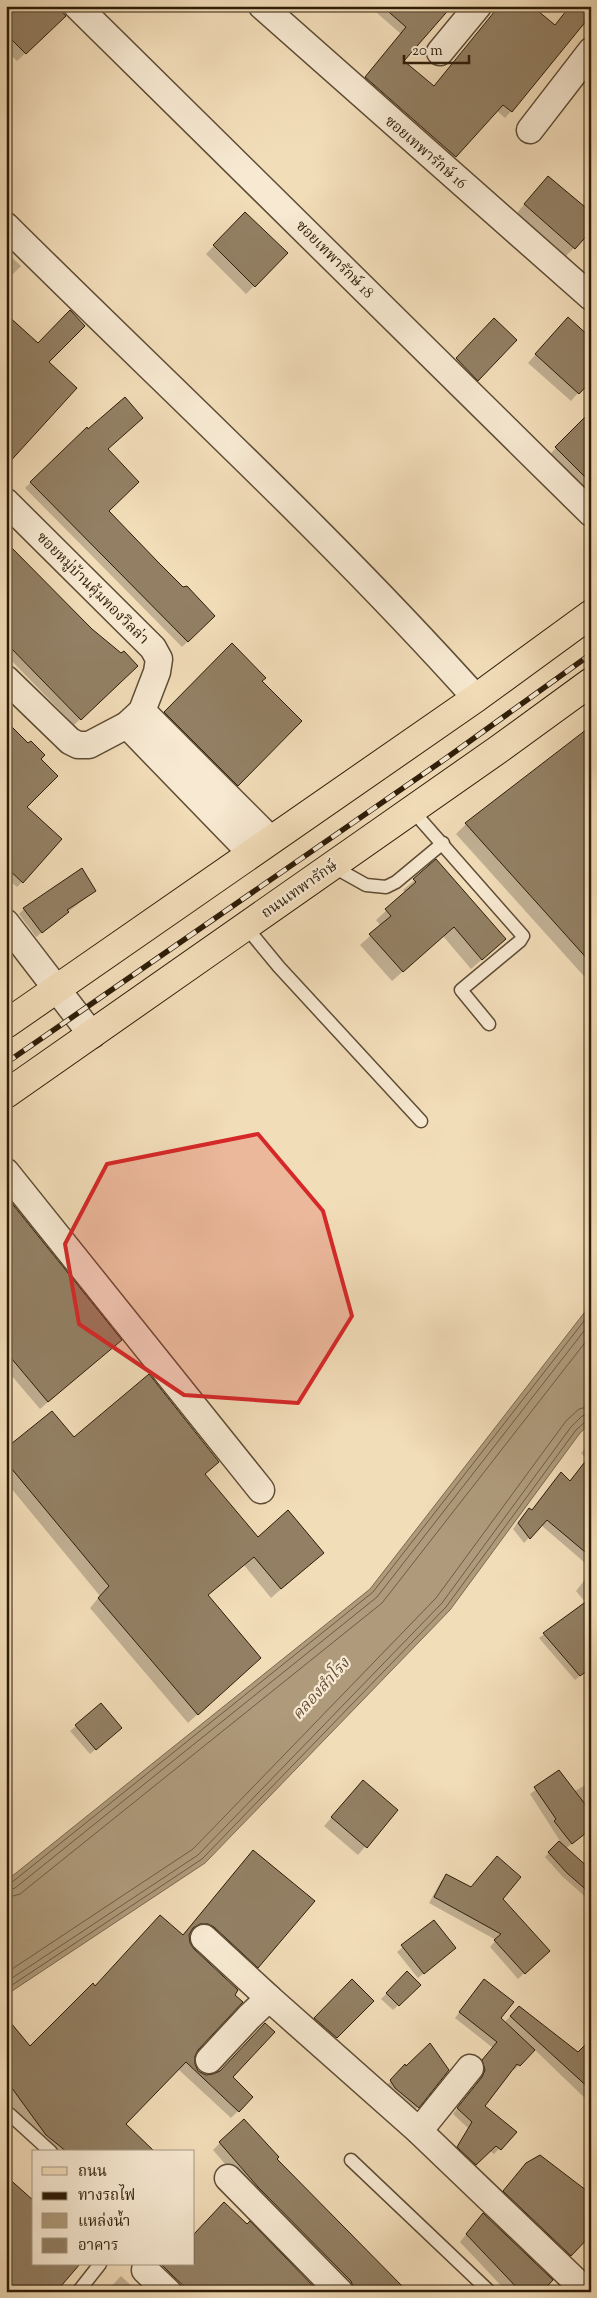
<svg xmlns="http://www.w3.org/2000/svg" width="597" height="2298" viewBox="0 0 597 2298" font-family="'Sorts Mill Goudy','Noto Serif Thai',serif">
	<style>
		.water { fill: #af9b7c; stroke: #7b684d }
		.shadow { fill: #0003 }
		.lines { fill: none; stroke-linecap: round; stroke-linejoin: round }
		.shore { stroke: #6e5c42; stroke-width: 1 }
		.building { fill: #938064; stroke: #2d1c07 }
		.lane-casing { stroke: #5e4c34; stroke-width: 15 }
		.street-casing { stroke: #5e4c34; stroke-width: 29 }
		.secondary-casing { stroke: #2d1c07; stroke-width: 30 }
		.primary-casing { stroke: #2d1c07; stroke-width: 30 }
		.lane { stroke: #f7e9d2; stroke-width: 12 }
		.street { stroke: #f7e9d2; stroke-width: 26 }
		.secondary { stroke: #f7e9d2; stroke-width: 28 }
		.primary { stroke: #f2ddb9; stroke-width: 28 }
		.rail-casing { stroke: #2d1c07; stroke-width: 5.5 }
		.rail { stroke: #f7e9d2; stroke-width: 4; stroke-dasharray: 11; stroke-linecap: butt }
		.marked { fill: #d62828; fill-opacity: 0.2; stroke: #d62828; stroke-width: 4; stroke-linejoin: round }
		.labels { text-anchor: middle; stroke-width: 4.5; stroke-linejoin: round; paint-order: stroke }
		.street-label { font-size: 15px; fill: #2d1c07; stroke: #f7e9d2 }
		.water-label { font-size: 16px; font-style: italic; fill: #614f36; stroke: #f7e9d2 }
	</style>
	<rect width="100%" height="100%" fill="#f2ddb9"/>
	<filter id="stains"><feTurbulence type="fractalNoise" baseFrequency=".004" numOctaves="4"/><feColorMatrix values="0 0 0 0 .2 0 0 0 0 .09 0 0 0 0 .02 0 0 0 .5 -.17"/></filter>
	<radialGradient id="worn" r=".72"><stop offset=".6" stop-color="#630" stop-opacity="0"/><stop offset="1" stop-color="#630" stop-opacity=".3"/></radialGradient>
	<path class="water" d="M591 1304V1423L580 1433 450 1610 205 1863 6 1995V1881L370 1589Z"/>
	<g class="shadow">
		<path d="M6 6 56 24 17 61 6 50Z"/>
		<path d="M369 6H449L402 61 434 87 555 26 570 6 589 15 511 111 505 118 496 110 449 163 360 84 401 34Z"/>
		<path d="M540 185 574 248 566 256 517 213Z"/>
		<path d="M245 213 286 254 246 294 206 254Z"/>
		<path d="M6 252 21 266 6 281Z"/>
		<path d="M494 320 515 340 472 385 451 365Z"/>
		<path d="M560 327 578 393 571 401 528 363Z"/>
		<path d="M588 416 591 419V488L586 494 548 456Z"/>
		<path d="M87 429 106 450 108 512 157 563 214 616 182 647 25 488Z"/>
		<path d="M6 544 91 629 136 666 74 725 6 655Z"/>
		<path d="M232 645 261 681 301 721 229 793 157 720Z"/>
		<path d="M6 723 39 759 25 807 22 882 17 887 6 878Z"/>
		<path d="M591 727V984L456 834 466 824Z"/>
		<path d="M436 861 494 949 471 969 443 936 392 981 360 945 381 926 376 920 406 893 403 890Z"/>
		<path d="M95 891 36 937 19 914 24 909Z"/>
		<path d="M6 1196 120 1340 40 1409 6 1369Z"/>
		<path d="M74 1438 218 1462 204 1475 257 1539 322 1553 271 1598 244 1565 207 1596 250 1667 188 1723 90 1608 100 1596 6 1482V1449Z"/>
		<path d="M591 1442V1555L584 1562 541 1525 524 1543 513 1529 523 1515 529 1510 531 1511 555 1479 569 1482 587 1459 581 1453Z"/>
		<path d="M591 1572V1667L575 1680 539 1638 586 1603 576 1591Z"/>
		<path d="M76 1726 115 1733 90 1754 70 1731Z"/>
		<path d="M559 1772 573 1792 591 1782V1829L565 1849 591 1870V1905L588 1902 590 1901 563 1877 545 1857 560 1841 530 1794Z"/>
		<path d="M363 1781 396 1810 358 1855 324 1826Z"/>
		<path d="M246 1859 257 1967 250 1974 200 1930H192L188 1935 197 2049 193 2056V2064L198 2072 206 2076 231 2077 252 2097 231 2118 178 2069 124 2124 154 2152H50L39 2143 6 2097V2023L30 2048 95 1987 182 1936Z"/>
		<path d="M447 1876 470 1889 501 1899 543 1956 518 1979 490 1947 496 1940 429 1903 441 1881Z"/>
		<path d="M433 1921 449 1953 418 1978 397 1952Z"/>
		<path d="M407 1973 419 1985 393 2010 381 1999Z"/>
		<path d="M352 1981 372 2001 331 2043 310 2024Z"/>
		<path d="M479 1986 504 2023 512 2014 578 2054 591 2040V2104L534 2049 514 2070 512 2069 483 2106 515 2132 494 2154 490 2151 470 2170 453 2153 468 2128 453 2114 477 2084 480 2076 478 2067 493 2048 455 2018Z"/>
		<path d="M405 2066 418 2107 414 2111 387 2085Z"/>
		<path d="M220 2143 275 2159 406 2292H345L251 2194 213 2150Z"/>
		<path d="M527 2164 583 2190 591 2182V2234L564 2261 497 2198Z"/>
		<path d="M476 2222 540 2292H507L460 2242Z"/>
		<path d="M194 2233 195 2234 317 2292H175L145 2264H194Z"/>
		<path d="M121 2276 138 2292H106Z"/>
	</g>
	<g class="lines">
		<g class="shore">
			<path d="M6 1884 11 1883 373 1592 591 1312"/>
			<path d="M6 1891 15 1888 377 1597 591 1322"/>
			<path d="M6 1898 20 1894 382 1603 591 1335"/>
			<path d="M6 1973 193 1849 436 1598 566 1421 579 1409 591 1406"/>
			<path d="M6 1982 198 1855 442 1603 571 1427 582 1416 591 1414"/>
			<path d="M6 1989 202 1859 446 1607 576 1430 586 1421 591 1420"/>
		</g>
	</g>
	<g class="building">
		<path d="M6 6H57L66 16 26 54 6 34Z"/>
		<path d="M382 6H452L404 61 434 86 499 6H532L555 25 570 6H580L591 15 512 112 503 105 456 157 365 77 406 27Z"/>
		<path d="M548 176 591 212V231L575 249 524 204Z"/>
		<path d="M245 212 288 253 255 287 213 245Z"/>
		<path d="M70 310 85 326 49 362 77 388 6 466V314L38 343Z"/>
		<path d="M568 317 591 338V381L579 394 535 354Z"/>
		<path d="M494 318 517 340 478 381 456 358Z"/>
		<path d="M125 397 143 418 108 449 139 482 109 511 158 562 183 587 187 586 215 616 188 642 30 482 87 427 88 429Z"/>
		<path d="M591 411V483L555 447Z"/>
		<path d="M6 542 92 629 121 653 124 651 138 666 81 720 6 643Z"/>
		<path d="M232 643 266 678 262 681 302 721 238 786 164 712Z"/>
		<path d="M6 721 28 743 31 741 45 755 41 759 58 776 27 807 62 839 23 883 6 867Z"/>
		<path d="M591 726V963L465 823Z"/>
		<path d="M436 859 506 939 482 960 454 927 403 972 369 934 391 916 385 909 416 882 413 879Z"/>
		<path d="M82 868 96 891 67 910 69 912 42 933 23 908Z"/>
		<path d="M6 1196 122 1340 48 1402 6 1352Z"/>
		<path d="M149 1374 219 1462 205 1474 258 1537 288 1510 324 1553 281 1589 254 1557 208 1595 261 1658 198 1715 98 1598 109 1586 6 1462V1448L52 1411 74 1437Z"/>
		<path d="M591 1454V1557L547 1520 530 1539 518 1523 529 1508 532 1510 561 1472 570 1481Z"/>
		<path d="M591 1598V1668L580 1676 543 1633Z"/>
		<path d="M101 1703 122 1728 96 1750 75 1725Z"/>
		<path d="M559 1770 591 1812V1829L572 1844 554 1821 556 1819 534 1787Z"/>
		<path d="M363 1780 398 1810 367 1848 331 1817Z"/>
		<path d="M559 1841 591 1870V1894L567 1873 548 1852Z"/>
		<path d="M253 1850 315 1901 258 1968 214 1927 208 1924H200L193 1928 189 1935 190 1943 194 1949 238 1990 235 1995 243 2002 198 2050 195 2056V2064L198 2071 206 2075 213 2074 220 2071 265 2023 275 2032 233 2077 253 2097 239 2112 186 2062 126 2124 155 2152H67L46 2135 6 2080V2017L30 2046 93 1983 95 1986 160 1915 183 1935Z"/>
		<path d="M497 1856 521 1877 503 1899 550 1951 525 1974 494 1940 501 1934 434 1897 446 1874 471 1887Z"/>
		<path d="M434 1920 456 1948 424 1974 401 1945Z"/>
		<path d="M407 1971 421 1985 399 2006 386 1993Z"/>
		<path d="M352 1979 374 2001 337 2038 314 2018Z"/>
		<path d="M484 1979 514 2002 501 2018 535 2050 520 2066 517 2064 485 2106 517 2132 501 2150 496 2146 476 2165 457 2147 472 2122 457 2108 482 2077 485 2070 482 2060 497 2042 459 2012Z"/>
		<path d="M519 2006 578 2052 591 2039V2090L510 2016Z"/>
		<path d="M430 2043 449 2070 419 2108 395 2088 390 2080 405 2064 406 2066Z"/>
		<path d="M244 2119 279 2157 277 2159 408 2292H355L351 2281 258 2187 219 2142Z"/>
		<path d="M540 2155 591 2194V2235L571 2256 503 2191 526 2163Z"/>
		<path d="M6 2176 34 2201V2264H80L56 2292H6Z"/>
		<path d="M224 2202 247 2224 250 2221 319 2292H190L171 2274 161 2264H194V2234Z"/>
		<path d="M483 2213 553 2280 542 2292H521L466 2234Z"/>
	</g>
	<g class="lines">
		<defs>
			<g id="lane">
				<path d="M412 810 523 936 520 941 461 990 489 1024"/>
				<path d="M332 866 366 885 386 887 396 882 443 843"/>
				<path d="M246 927 279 967 421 1121"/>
				<path d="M6 2111 51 2152"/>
				<path d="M351 2160 490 2292"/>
				<path d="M78 2292 100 2264"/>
			</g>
			<g id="street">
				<path d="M77 6 591 513"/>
				<path d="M262 6 591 297"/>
				<path d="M440 52 478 6"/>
				<path d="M530 130 591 51"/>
				<path d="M6 226C164 383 328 533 476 698"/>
				<path d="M6 502 153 648 159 659 157 672 142 711 127 725 89 745H78L70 741 6 679"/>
				<path d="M142 711 270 839"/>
				<path d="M127 725 251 853"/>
				<path d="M6 923 92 1035"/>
				<path d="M6 1172 261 1490"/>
				<path d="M204 1938 269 1998"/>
				<path d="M209 2060 249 2017 269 1998 419 2131 587 2292"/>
				<path d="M419 2131 470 2068"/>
				<path d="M228 2178 340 2292"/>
				<path d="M145 2270 168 2292"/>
			</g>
			<path id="secondary" d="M587 2292 591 2289"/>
			<g id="primary">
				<path d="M6 1024 476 698 591 614"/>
				<path d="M6 1094 499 749 591 682"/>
			</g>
		</defs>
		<use href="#lane" class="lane-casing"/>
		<use href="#street" class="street-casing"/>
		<use href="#secondary" class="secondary-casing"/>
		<use href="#primary" class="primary-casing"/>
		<use href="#lane" class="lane"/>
		<use href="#street" class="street"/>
		<use href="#secondary" class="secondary"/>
		<use href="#primary" class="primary"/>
		<defs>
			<path id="rail" d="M6 1063 445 759 591 654"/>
		</defs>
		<use href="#rail" class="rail-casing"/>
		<use href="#rail" class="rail"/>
	</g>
	<path class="marked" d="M258 1134 323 1211 352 1316 298 1403 184 1395 79 1324 65 1244 107 1164Z"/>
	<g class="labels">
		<g class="street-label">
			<text transform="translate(426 152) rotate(41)" y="5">ซอยเทพารักษ์ 16</text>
			<text transform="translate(335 259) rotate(45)" y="5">ซอยเทพารักษ์ 18</text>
			<text transform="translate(93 588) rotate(45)" y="5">ซอยหมู่บ้านคุ้มทองวิลล่า</text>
			<text transform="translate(299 889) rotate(-35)" y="5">ถนนเทพารักษ์</text>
		</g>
		<g class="water-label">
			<text transform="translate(320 1688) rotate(-48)" y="6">คลองสำโรง</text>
		</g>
	</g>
	<rect width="597" height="2298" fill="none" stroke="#f2ddb9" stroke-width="25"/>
	<rect x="8" y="8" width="582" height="2283" fill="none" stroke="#2d1c07" stroke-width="2.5"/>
	<rect x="12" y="12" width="572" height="2273" fill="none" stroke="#2d1c07"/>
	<rect x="32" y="2150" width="162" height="115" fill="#f7e9d2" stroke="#a69781"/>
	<rect x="42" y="2167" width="25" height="8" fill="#f2ddb9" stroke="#a69781"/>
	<text x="78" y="2176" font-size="15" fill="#2d1c07">ถนน</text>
	<rect x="42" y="2192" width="25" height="8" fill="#2d1c07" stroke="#a69781"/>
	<text x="78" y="2200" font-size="15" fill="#2d1c07">ทางรถไฟ</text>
	<rect x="42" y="2213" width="25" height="15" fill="#af9b7c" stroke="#a69781"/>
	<text x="78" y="2226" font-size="15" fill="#2d1c07">แหล่งน้ำ</text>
	<rect x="42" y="2238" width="25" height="15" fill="#938064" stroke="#a69781"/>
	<text x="78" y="2250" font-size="15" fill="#2d1c07">อาคาร</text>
	<path d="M404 55v8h65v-8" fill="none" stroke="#2d1c07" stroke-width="2.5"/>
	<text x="412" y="55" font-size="15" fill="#2d1c07" stroke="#f7e9d2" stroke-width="4" paint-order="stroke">20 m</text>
	<rect width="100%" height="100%" filter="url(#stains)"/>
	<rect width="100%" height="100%" fill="url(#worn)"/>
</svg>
